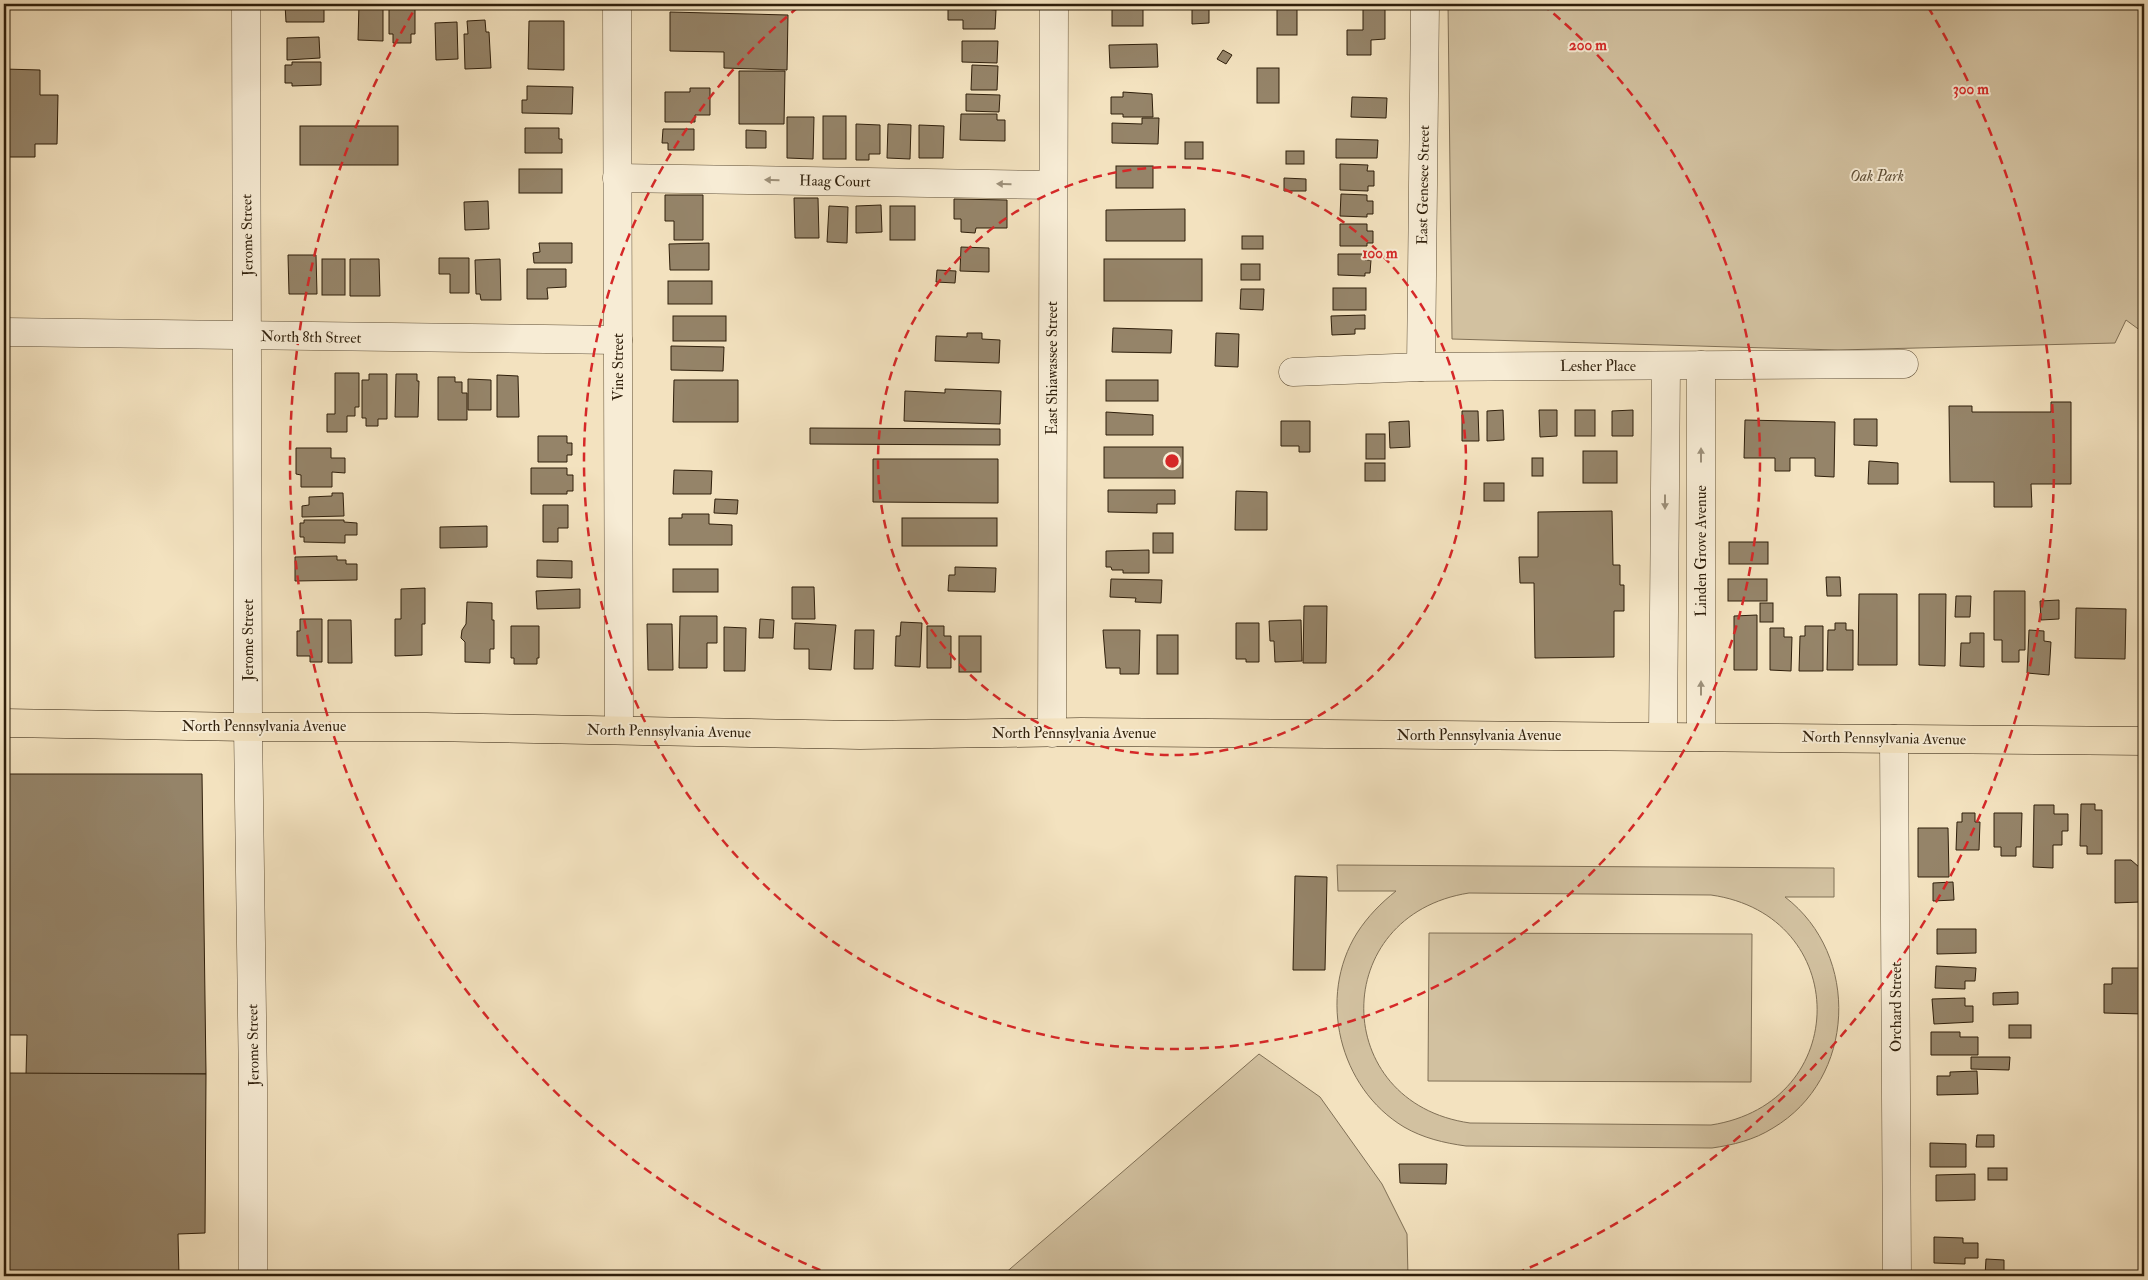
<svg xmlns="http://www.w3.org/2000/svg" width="2148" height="1280" viewBox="0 0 2148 1280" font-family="'IM FELL Double Pica',serif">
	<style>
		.green { fill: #d2c1a0; stroke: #807056; fill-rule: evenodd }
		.building { fill: #958469; stroke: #2f1f0b }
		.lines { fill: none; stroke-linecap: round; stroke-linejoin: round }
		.minor-casing { stroke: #605038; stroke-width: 29 }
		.major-casing { stroke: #2f1f0b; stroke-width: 29 }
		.minor { stroke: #f7ecd5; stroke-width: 28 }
		.major { stroke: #f3e2bf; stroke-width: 28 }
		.oneway { fill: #9d907a }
		.ring { fill: none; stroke: #d62828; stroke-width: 2.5; stroke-dasharray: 9 6 }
		.labels { text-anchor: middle; stroke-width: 4; stroke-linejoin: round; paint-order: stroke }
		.park-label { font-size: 15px; font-style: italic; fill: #605038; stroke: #f7ecd5 }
		.street-label { font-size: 15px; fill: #2f1f0b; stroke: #f7ecd5 }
		.centre { fill: #d62828; stroke: #f7ecd5; stroke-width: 2.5 }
		.ring-label { font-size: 15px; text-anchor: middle; font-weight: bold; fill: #d62828; stroke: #f7ecd5; stroke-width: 4; stroke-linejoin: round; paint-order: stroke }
	</style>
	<rect width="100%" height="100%" fill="#f3e2bf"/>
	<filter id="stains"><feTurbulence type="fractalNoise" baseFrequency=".004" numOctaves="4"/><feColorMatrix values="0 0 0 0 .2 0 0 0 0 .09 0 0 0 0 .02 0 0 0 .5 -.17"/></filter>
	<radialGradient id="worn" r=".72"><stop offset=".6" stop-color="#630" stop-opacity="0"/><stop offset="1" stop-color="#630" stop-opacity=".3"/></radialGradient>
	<g class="green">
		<path d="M1448 4H2144V330L2141 331 2126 320 2115 343 1838 350 1452 339Z"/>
		<path d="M1337 865 1834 868V897H1785C1861 955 1856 1079 1773 1128 1754 1140 1733 1145 1712 1148L1466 1146C1444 1143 1423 1138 1404 1127 1339 1088 1317 997 1357 933 1368 916 1381 903 1396 891H1338ZM1469 893 1711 895C1852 915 1853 1103 1711 1125L1470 1123C1329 1103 1328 915 1469 893Z"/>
		<path d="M1429 933 1752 934 1751 1082 1428 1081Z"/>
		<path d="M1259 1054 1320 1097 1382 1184 1407 1234 1408 1276 1003 1275Z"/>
	</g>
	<g class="building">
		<path d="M285 4H324V22H286Z"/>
		<path d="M359 4H383V41L358 40Z"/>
		<rect x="753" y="4" width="33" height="5"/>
		<path d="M948 4H985V9L996 10 995 29H963V20H948Z"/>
		<rect x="1112" y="4" width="31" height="22"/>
		<path d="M1192 4H1209V23L1192 24Z"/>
		<rect x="1277" y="4" width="20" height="31"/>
		<path d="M1363 4H1385V39L1371 40V55H1347V30H1363Z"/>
		<path d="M389 7H415V34H411V43H393V34H389Z"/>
		<path d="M670 12 788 15 787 70 724 68V52L670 51Z"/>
		<path d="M485 20 486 32H489L491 68 465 69 464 34H468L467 21Z"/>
		<path d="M529 21H564V70L528 69Z"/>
		<path d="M457 22 458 59 436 60 435 23Z"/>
		<path d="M319 37 320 58 287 60V38Z"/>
		<path d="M962 41H998L997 63 962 62Z"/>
		<path d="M1157 44 1158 67 1110 68 1109 45Z"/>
		<path d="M1223 50 1232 55 1226 64 1217 59Z"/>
		<path d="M292 62H321V85L292 86V83H285V65H292Z"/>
		<path d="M972 65 998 66 997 90H971Z"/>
		<rect x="1257" y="68" width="22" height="35"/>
		<path d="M4 69 40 70V95H58L57 144H35V157H4Z"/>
		<path d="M739 71H785L784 124H739Z"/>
		<path d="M527 86 573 87 572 114 522 113V100H527Z"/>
		<path d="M690 88H710V115H695V122H665V92H690Z"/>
		<path d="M1123 92 1152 94 1153 117H1123V114H1111V97H1123Z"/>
		<path d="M966 94 1000 95 999 112 966 111Z"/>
		<path d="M1352 97 1387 98 1386 118 1351 117Z"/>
		<path d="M961 114H997V120H1005V141L960 140Z"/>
		<rect x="823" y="116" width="23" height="43"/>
		<path d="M787 117H814L813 159 787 158Z"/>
		<path d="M1142 118H1159L1158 144 1112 143V123L1142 124Z"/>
		<path d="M856 124 880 125V154H869V160H856Z"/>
		<path d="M888 124 911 125 910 159 887 158Z"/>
		<path d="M919 125 944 126 943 158H919Z"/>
		<rect x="300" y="126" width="98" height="39"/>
		<path d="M525 128H559V139H562V153H525Z"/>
		<path d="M663 129H694V150H668V143H662Z"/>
		<path d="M746 130 766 131V148H746Z"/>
		<path d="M1336 139 1378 140 1377 158H1336Z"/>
		<rect x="1185" y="142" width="18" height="17"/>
		<rect x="1286" y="151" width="18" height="13"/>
		<path d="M1340 164 1368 165 1367 171H1374V186H1368V191L1340 190Z"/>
		<rect x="1116" y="166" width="37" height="22"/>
		<rect x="519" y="169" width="43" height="24"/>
		<path d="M1284 178 1306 179V191H1284Z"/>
		<path d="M1341 194 1367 195V201H1373V214H1367V217L1340 216Z"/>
		<path d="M665 195H703V240H674V221H665Z"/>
		<path d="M794 198H818L819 238H795Z"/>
		<path d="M954 199 1007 200V228H976L975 233 961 232V219H954Z"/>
		<path d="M488 201 489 229 465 230 464 202Z"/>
		<path d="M881 205 882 232 856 233V206Z"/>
		<path d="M829 206 848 207 847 243 827 242Z"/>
		<rect x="890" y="206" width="25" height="34"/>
		<path d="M1185 209V241H1106V210Z"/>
		<path d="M1340 224H1367V231H1373V243H1367V246H1340Z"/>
		<rect x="1242" y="236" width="21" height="13"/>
		<path d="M539 243H572V263H534L533 253 540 252Z"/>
		<path d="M709 243V270H670L669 244Z"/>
		<path d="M961 247 989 248V272L960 271Z"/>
		<path d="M1338 254H1365V260H1371L1370 273H1365V276L1338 275Z"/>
		<path d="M288 255H316L317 294H289Z"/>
		<path d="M439 258H469V293H450V274H439Z"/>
		<rect x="322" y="259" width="23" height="36"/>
		<path d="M350 259H379L380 296H350Z"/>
		<path d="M500 259 501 300H481L480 294H476L475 260Z"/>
		<rect x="1104" y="259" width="98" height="42"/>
		<rect x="1241" y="264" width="19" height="16"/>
		<path d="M527 269H566V287L547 288 548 299H527Z"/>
		<path d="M937 270 956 271 955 283 936 282Z"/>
		<rect x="668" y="281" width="44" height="23"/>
		<rect x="1333" y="288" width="33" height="22"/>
		<path d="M1241 289H1264L1263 310 1240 309Z"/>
		<path d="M1365 315V329H1355V334L1332 335 1331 316Z"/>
		<rect x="673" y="316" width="53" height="25"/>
		<path d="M1113 328 1172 330 1171 353 1112 352Z"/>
		<path d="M967 333H982V339L1000 340 999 363 935 361 936 336 967 337Z"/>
		<path d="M1216 333 1239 334 1238 367 1215 366Z"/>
		<path d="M671 346 724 347 723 371 671 370Z"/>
		<path d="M335 373H359V407H355V416H347V432H327V414H335Z"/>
		<path d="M369 374H387V419H378V426H366V418H362V380H369Z"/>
		<path d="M396 374H417V381H419L418 417H395Z"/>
		<path d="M497 375 518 376 519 417H497Z"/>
		<path d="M438 377H455V382H462V393H467V420H438Z"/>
		<path d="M468 379 491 380V410H468Z"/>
		<path d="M674 380H738V422H673Z"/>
		<rect x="1106" y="380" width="52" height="21"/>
		<path d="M945 389 1001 391 1000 424 904 421 905 391 945 393Z"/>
		<path d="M2051 402H2071V484H2031L2032 507H1994V482H1950L1949 406H1972V412H2051Z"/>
		<path d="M1503 410 1504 440 1487 441V411Z"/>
		<path d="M1539 410H1557V436L1540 437Z"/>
		<rect x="1575" y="410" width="20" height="26"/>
		<path d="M1633 410V436H1612V411Z"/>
		<path d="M1462 411H1478L1479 441H1462Z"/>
		<path d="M1106 412 1153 415V435H1106Z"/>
		<path d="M1854 419H1877V446L1854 445Z"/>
		<path d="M1745 420 1835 422 1834 477 1815 476V458H1790V471H1775V458H1744Z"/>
		<path d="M1281 421H1310V452H1299V446H1281Z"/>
		<path d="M1409 421 1410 447 1390 448 1389 422Z"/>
		<path d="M810 428 1000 429V445L810 444Z"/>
		<rect x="1366" y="434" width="19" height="25"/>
		<path d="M538 436H567V443H572V455H567V462H538Z"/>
		<rect x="1104" y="447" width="79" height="31"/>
		<path d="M296 448H331V458H345V473L332 472V487H301V475L296 474Z"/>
		<rect x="1583" y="451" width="34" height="32"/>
		<rect x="1532" y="458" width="11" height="18"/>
		<path d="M873 459H998V503L873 502Z"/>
		<path d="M1869 461 1898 463V484H1868Z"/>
		<rect x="1365" y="463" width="20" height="18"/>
		<path d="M531 468H567V475H573V491H567V494H531Z"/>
		<path d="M674 470 712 471 711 494H673Z"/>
		<rect x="1484" y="483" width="20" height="18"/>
		<path d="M1108 490H1175V504H1157V513L1108 512Z"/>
		<path d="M1236 491 1267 492V530H1235Z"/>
		<path d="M332 493H343L344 516 302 517V506L309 505V497L332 496Z"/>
		<path d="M715 499 738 500 737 514 714 513Z"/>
		<path d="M543 505H568V528H558V542H543Z"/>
		<path d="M1612 511 1613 565H1620V585H1624V611H1614V657L1535 658 1534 583H1520L1519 557H1538V512Z"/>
		<path d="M682 514H709V524L732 525V545H669V518H682Z"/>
		<rect x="902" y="518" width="95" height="28"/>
		<path d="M304 520H344V522L357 523V535H345V543L304 542V537H300V523H304Z"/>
		<path d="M487 526V547L440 548V527Z"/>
		<rect x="1153" y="533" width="20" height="20"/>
		<rect x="1729" y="542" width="39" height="22"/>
		<path d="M1149 550V573H1123V570H1112L1111 567H1106V551Z"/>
		<path d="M337 556V560H346V564H357V580L295 581V557Z"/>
		<path d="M537 560 572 561V578L537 577Z"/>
		<path d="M955 567 996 568 995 592 948 591 949 575H955Z"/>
		<rect x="673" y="569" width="45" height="23"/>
		<path d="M1826 577H1840L1841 596H1827Z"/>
		<path d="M1111 579 1162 580 1161 603 1135 602 1136 598 1110 597Z"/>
		<rect x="1728" y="579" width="39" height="22"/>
		<path d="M792 587H814L815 619H792Z"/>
		<path d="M425 588V624H422V655L395 656V619H401V589Z"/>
		<path d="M580 589V608L537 609 536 591Z"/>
		<path d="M1994 591H2025V650H2019V662H2002V640H1994Z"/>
		<path d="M1859 594H1897V665H1858Z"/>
		<path d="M1919 594H1946L1945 666 1919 665Z"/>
		<path d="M1956 596H1971L1970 617H1955Z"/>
		<path d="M2059 600V619L2041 620 2040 601Z"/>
		<path d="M467 602 492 603V620H494V649H490V663L465 662V642L461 638 462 630 466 624Z"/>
		<rect x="1760" y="603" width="13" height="19"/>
		<path d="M1304 606H1327L1326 663H1303Z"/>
		<path d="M2076 608 2126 609 2125 659 2075 658Z"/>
		<path d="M1757 615V670H1734V616Z"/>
		<path d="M680 616H717V643H707V668H679Z"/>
		<path d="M300 619H322V662H310V656H297V631H300Z"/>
		<path d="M760 619 774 620 773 638H759Z"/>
		<path d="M328 620H351L352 663H328Z"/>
		<path d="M1301 620 1302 661 1275 662 1274 641H1270L1269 621Z"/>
		<path d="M901 622 922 623 920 667 895 666 896 636H900Z"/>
		<path d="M795 623 836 625 831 670 809 669V649H794Z"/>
		<path d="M1236 623H1259V662H1246V659H1236Z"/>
		<path d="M1835 623H1846V630H1853V670H1827L1828 630H1835Z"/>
		<path d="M647 624H672L673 670H648Z"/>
		<path d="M511 626H539V658H537V664H514V658H511Z"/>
		<path d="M927 626H944V636H951V668H927Z"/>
		<path d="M1805 626H1823V671H1799L1800 636H1805Z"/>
		<path d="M724 627 746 628 745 671H724Z"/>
		<path d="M1770 628H1784V637H1792L1791 671 1770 670Z"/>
		<path d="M855 630H874L873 669H854Z"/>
		<path d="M1103 630H1140L1139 674H1120V668H1106Z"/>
		<path d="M2029 630 2044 631V641L2051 642 2049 675 2027 673Z"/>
		<path d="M1970 633H1984V667L1960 666 1961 643H1970Z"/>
		<rect x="1157" y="635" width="21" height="39"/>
		<rect x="959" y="636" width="22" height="36"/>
		<path d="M4 774H202L206 1074H26L27 1035H4Z"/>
		<path d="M2081 804H2095V810H2102V854H2087V846H2080Z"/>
		<path d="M2034 805H2054V814H2068V831H2062V845H2053V868L2033 867Z"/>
		<path d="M1962 813H1975V822H1980L1979 850H1956L1957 822H1962Z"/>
		<path d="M1994 813H2022L2021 847H2016V856H2001V847H1994Z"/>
		<path d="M1918 828H1948L1949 877H1918Z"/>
		<path d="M2115 860H2131L2139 867 2140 902 2115 903Z"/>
		<path d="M1295 876 1327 877 1325 970H1293Z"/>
		<path d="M1953 882 1954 900 1933 901V883Z"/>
		<path d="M1937 929H1976V953L1937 954Z"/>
		<path d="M1936 966 1976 968 1975 981H1965V989L1935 988Z"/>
		<path d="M2112 968H2140V976H2144V1014L2104 1013V984H2112Z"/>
		<path d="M2018 992V1004L1993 1005V993Z"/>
		<path d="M1965 998V1006H1973V1022L1934 1024 1932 999Z"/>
		<rect x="2009" y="1025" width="22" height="13"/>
		<path d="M1931 1032H1960V1037H1978V1055H1931Z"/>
		<path d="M1971 1057H2010L2009 1070 1971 1069Z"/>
		<path d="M1977 1071 1978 1094 1937 1095V1076H1950V1072Z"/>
		<path d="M4 1073 206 1074 205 1233 178 1234 179 1276H4Z"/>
		<path d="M1977 1135H1994V1147H1976Z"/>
		<path d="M1930 1143 1966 1144V1167H1930Z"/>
		<path d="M1399 1164H1447L1446 1184 1400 1183Z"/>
		<rect x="1988" y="1168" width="19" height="12"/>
		<path d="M1975 1174V1200L1936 1201V1175Z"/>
		<path d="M1934 1237 1963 1238V1243H1978V1258H1965V1264L1934 1263Z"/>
		<path d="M1986 1259 2004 1260V1276H1985Z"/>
	</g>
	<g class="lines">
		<defs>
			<g id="minor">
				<path d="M246 4 248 727 253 1087V1276"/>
				<path d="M617 4 619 730"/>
				<path d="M617 178 1053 185"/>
				<path d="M4 332 618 340"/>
				<path d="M1701 365V737"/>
				<path d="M1421 367 1425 4"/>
				<path d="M1293 372 1421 367 1904 364"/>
				<path d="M1052 733 1054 4"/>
				<path d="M1663 736 1666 366"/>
				<path d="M1894 739 1897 1276"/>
			</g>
			<path id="major" d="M4 723 248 727H427L860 735 1081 732 2144 741"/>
		</defs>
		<use href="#minor" class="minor-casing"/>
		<use href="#major" class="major-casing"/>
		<use href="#minor" class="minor"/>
		<use href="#major" class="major"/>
	</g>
	<defs><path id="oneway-solid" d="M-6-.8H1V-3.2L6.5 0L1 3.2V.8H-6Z" transform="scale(1.25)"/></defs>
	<g class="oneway">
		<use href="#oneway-solid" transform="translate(772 180) rotate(-179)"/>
		<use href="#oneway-solid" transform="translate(1004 184) rotate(-179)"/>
		<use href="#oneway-solid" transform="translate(1701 455) rotate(-90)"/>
		<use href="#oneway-solid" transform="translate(1665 502) rotate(90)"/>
		<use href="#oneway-solid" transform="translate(1701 688) rotate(-90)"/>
	</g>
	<g class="ring">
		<circle cx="1172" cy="461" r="294"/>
		<path d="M1542 4A588 588 0 1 1 802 4"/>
		<path d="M834 1276A882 882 0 0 1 416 7M1928 7A882 882 0 0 1 1510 1276"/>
	</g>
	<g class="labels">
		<g class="park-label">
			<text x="1877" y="181">Oak Park</text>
		</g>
		<g class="street-label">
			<text transform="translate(835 181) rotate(1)" y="5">Haag Court</text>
			<text transform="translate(1423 185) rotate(-89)" y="5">East Genesee Street</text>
			<text transform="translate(247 235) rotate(-91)" y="5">Jerome Street</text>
			<text transform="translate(311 337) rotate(1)" y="5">North 8th Street</text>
			<text x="1598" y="371">Lesher Place</text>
			<text transform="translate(618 367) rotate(-90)" y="5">Vine Street</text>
			<text transform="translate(1052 368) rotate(-90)" y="5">East Shiawassee Street</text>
			<text transform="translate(1701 551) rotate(-90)" y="5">Linden Grove Avenue</text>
			<text transform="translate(248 640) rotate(-90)" y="5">Jerome Street</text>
			<text x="264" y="731">North Pennsylvania Avenue</text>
			<text transform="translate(669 731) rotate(1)" y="5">North Pennsylvania Avenue</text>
			<text x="1074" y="738">North Pennsylvania Avenue</text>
			<text x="1479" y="740">North Pennsylvania Avenue</text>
			<text transform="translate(1884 738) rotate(1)" y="5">North Pennsylvania Avenue</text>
			<text transform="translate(1896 1007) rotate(-90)" y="5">Orchard Street</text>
			<text transform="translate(253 1045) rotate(-91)" y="5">Jerome Street</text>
		</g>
	</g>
	<circle cx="1172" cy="461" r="8" class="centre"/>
	<g class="ring-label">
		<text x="1588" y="50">200 m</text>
		<text x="1971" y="94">300 m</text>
		<text x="1380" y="258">100 m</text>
	</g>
	<rect width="2148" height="1280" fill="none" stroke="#f3e2bf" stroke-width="20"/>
	<rect x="5" y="5" width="2138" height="1270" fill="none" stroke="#2f1f0b" stroke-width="2.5"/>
	<rect x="10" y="10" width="2128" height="1260" fill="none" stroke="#2f1f0b"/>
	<rect width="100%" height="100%" filter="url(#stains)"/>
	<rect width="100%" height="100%" fill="url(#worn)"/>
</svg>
